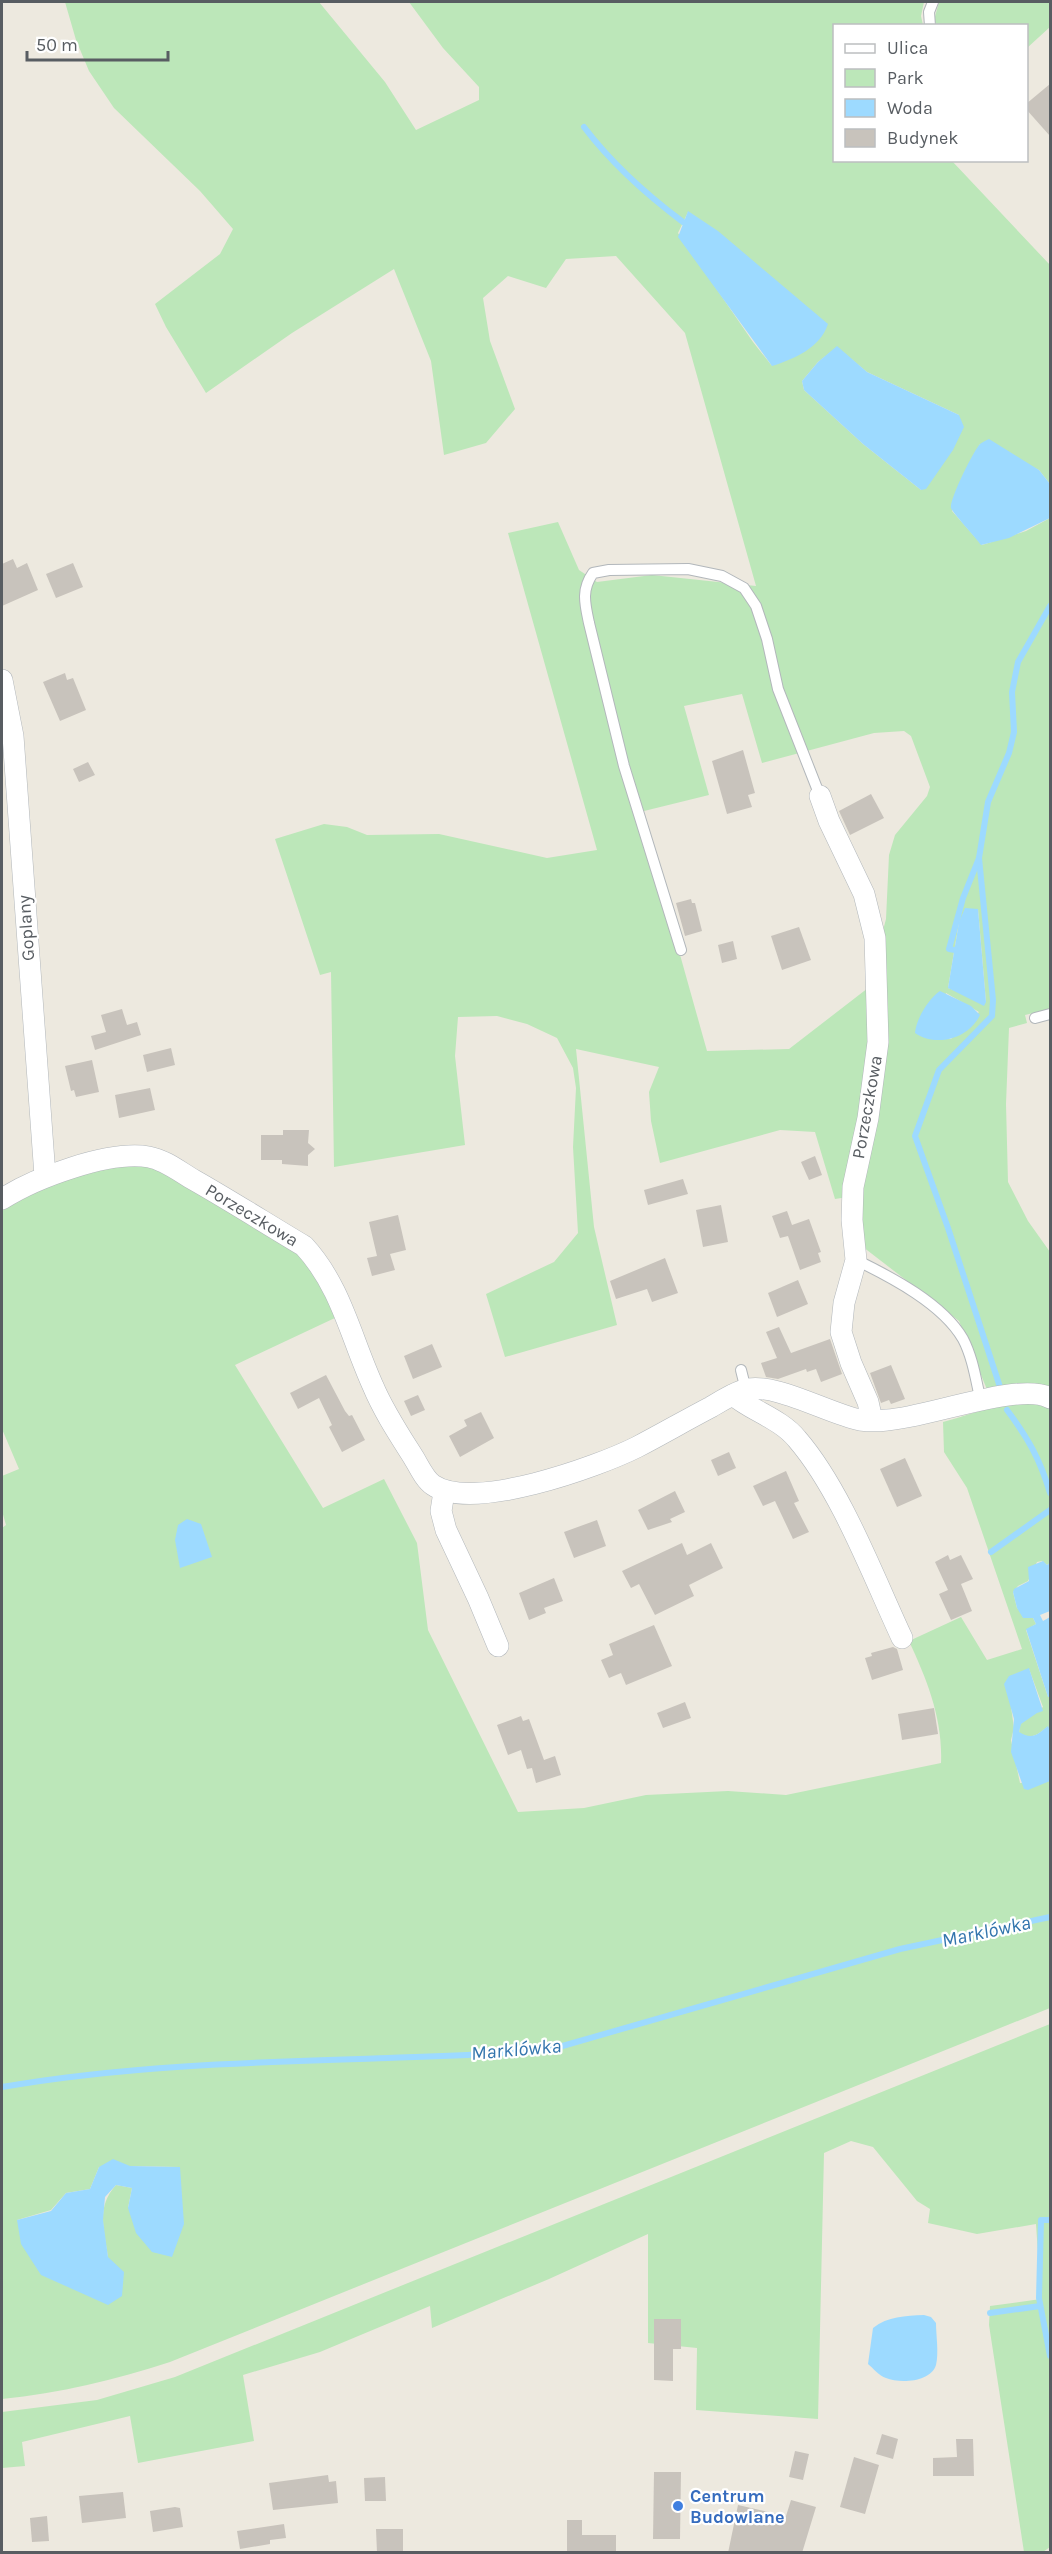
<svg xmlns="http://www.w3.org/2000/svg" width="1052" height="2554" viewBox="0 0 1052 2554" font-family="Karla,sans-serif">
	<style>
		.green { fill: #bce7b9; fill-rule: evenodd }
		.water { fill: #9ddaff }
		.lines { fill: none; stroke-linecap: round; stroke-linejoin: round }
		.stream { stroke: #9ddaff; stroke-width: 6 }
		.building { fill: #c8c3bc }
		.service-casing { stroke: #b2b7bb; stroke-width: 12 }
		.minor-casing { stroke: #b2b7bb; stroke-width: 22 }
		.service { stroke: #fff; stroke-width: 10 }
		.minor { stroke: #fff; stroke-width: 21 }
		.shop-dot { fill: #3f7fe0; stroke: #fff; stroke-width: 2 }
		.labels { text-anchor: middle; stroke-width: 4.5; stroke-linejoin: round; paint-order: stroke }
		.street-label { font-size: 18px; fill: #585d62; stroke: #fff }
		.shop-label { font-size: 18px; font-weight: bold; fill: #366cbe; stroke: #fff; text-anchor: start }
		.water-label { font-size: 20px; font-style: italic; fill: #3375ad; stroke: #fff }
	</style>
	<rect width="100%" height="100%" fill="#ede9df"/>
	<g class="green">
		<path d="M65 2H319L385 82 416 130 479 100V87L443 48 409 2H924L921 16 923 25 834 26V160L952 161 1050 265V484L1039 470 980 444 952 511 982 545 1026 531 1050 518V1009L1025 1015 1027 1023 1009 1028 1006 1104 1008 1182 1028 1221 1050 1252V1387L1017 1385 988 1392 959 1321 863 1247 848 1197 835 1199 815 1132 780 1130 660 1163 651 1121 649 1092 659 1067 576 1049 594 1227 617 1325 505 1357 486 1294 554 1262 578 1233 573 1147 576 1088 573 1068 557 1038 527 1024 497 1016 458 1017 455 1056 465 1145 334 1167 331 972 320 975 275 839 324 824 347 827 367 835 439 834 547 858 597 850 508 533 558 522 579 570 597 582 652 575 756 586 685 333 616 256 566 259 546 288 508 276 483 298 490 341 515 409 486 443 444 455 431 361 394 269 292 333 206 393 166 327 155 304 220 254 233 229 200 191 114 108 89 71 76 40ZM688 212 772 366 753 342 678 233ZM837 347 867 372 959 415 921 490 863 444 804 390 802 381 818 362ZM742 694 762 763 874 733 904 731 911 736 930 787 927 796 895 835 889 855 886 919 868 988 789 1049 707 1051 640 812 709 795 684 706ZM978 909 986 1002 948 988 959 922ZM946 993 979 1012 951 1039H930Z"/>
		<path d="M939 2H1050V27L1027 48 1026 26 937 25 934 20Z"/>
		<path d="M140 1163 181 1181 280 1241 306 1261 337 1317 235 1365 323 1508 384 1479 417 1543 428 1630 518 1812 584 1808 646 1795 728 1791 786 1795 941 1763C943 1719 927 1680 909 1641L961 1617 987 1660 1022 1649 967 1488 944 1452 943 1422C977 1413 1016 1395 1050 1407V1563L1047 1565 1042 1561 1037 1562 1028 1581 1018 1586 1013 1592 1017 1608 1033 1618 1036 1624 1026 1630 1048 1697H1050V1730L1047 1727C1037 1735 1032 1740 1019 1733L1020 1724 1043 1707 1029 1669 1011 1707 1014 1728 1011 1740 1020 1783 1050 1781V2008L170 2362C115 2380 60 2393 2 2399V1528L6 1525 2 1511V1476L19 1469 2 1429V1211C43 1178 89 1173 140 1163ZM129 2166 179 2167 128 2208 132 2188 116 2185C96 2207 104 2229 108 2257L17 2220 51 2210 66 2193 90 2189 99 2167Z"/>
		<path d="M1050 2024V2547L1043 2552H1024L989 2325 990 2306 1041 2299 1036 2224 977 2234 928 2223 930 2209 917 2201 873 2147 851 2141 824 2153 818 2419 696 2410 697 2348 648 2343V2234L549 2279 432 2328 430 2306 320 2352 243 2375 254 2441 138 2463 130 2416 22 2442 25 2466 2 2468V2412L97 2400 175 2377Z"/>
	</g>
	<g class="water">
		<path d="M688 211 718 231 828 324C820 348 794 359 772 366L678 237Z"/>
		<path d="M837 346 867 372 959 415 964 427 953 450 926 489 921 490 863 444 804 390 802 381 818 362Z"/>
		<path d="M989 439 1039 470 1050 484V518L1009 538 981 545C976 538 952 512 951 508 949 500 974 450 980 444 983 442 986 440 989 439Z"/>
		<path d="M965 908 978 909 986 1002 984 1006 948 988 959 922Z"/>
		<path d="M940 991 971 1006 980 1015C969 1038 937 1048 915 1033 916 1019 929 998 940 991Z"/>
		<path d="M187 1519 201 1524 212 1557 180 1568 175 1540 178 1525Z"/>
		<path d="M1043 1561 1047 1565 1050 1563V1611L1040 1615 1043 1621 1050 1617V1697H1048L1026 1629 1036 1624 1033 1618H1023L1017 1608 1013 1592 1014 1589 1029 1581 1028 1567Z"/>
		<path d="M1029 1668 1043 1711 1037 1713 1021 1724 1019 1732C1032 1740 1037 1735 1048 1726L1050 1730V1781L1028 1790 1024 1789 1011 1752 1014 1719 1004 1684 1009 1676Z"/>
		<path d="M113 2159 130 2166 180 2167 184 2224 172 2257 152 2252 136 2233 128 2208 132 2188 116 2185 105 2197 103 2220 108 2257 124 2272 122 2296 108 2305 41 2275 21 2244 17 2220 51 2211 66 2193 90 2189 99 2167Z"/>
		<path d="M924 2315 931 2317 936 2323C936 2335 939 2353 936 2365 931 2382 900 2384 886 2378 879 2376 873 2368 868 2364L873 2328C888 2316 905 2316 924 2315Z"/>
	</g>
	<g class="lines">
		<g class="stream">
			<path d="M584 127C612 164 647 195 683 222"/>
			<path d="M979 858 993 1000 992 1016 939 1070 915 1136 948 1228 1000 1387"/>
			<path d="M955 950 949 949 963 898 979 858 988 802 1009 753 1014 732 1012 692 1018 662 1050 606"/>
			<path d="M1007 1410C1028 1438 1040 1459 1050 1493"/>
			<path d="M991 1552 1050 1510"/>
			<path d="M2 2087C129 2065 260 2062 388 2058 443 2056 498 2055 552 2049L900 1949 1050 1917"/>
			<path d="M1050 2220H1041L1039 2298 1050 2356"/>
			<path d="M990 2313 1040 2306"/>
		</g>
	</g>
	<g class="building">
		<path d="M1050 84V136L1026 109V104Z"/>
		<path d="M13 559 17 568 27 563 38 590 2 606V564Z"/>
		<path d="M73 563 83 587 56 598 46 574Z"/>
		<path d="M65 673 67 680 73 678 86 710 60 721 43 682Z"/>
		<path d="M743 750 755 793 748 795 752 807 727 814 712 761Z"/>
		<path d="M88 762 95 775 79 782 73 769Z"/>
		<path d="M871 794 884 818 850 835 839 811Z"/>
		<path d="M691 899 692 903H695L702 931 685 936 676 903Z"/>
		<path d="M799 927 811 960 782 970 771 936Z"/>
		<path d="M733 941 737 959 722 963 718 945Z"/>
		<path d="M122 1009 127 1025 137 1022 141 1035 95 1050 91 1036 106 1032 101 1015Z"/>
		<path d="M171 1048 175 1065 147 1072 143 1055Z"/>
		<path d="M92 1060 99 1092 76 1097 74 1090 71 1091 65 1066Z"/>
		<path d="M150 1088 155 1110 119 1118 115 1095Z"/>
		<path d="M283 1130H309L308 1143 315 1149 308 1155V1166L282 1164V1160H261V1135H283Z"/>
		<path d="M815 1156 822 1175 809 1180 801 1162Z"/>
		<path d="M683 1179 688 1194 648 1205 644 1190Z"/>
		<path d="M721 1205 728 1242 703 1247 696 1210Z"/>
		<path d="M787 1211 792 1225 809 1219 821 1252 818 1253 821 1262 800 1270 788 1236 780 1238 772 1216Z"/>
		<path d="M398 1215 406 1250 390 1254 395 1270 372 1276 367 1258 377 1256 369 1222Z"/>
		<path d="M665 1258 678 1293 652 1302 647 1289 616 1299 610 1281Z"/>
		<path d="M798 1280 808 1304 777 1317 768 1293Z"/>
		<path d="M779 1327 791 1353 830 1339 842 1374 821 1382 816 1369 807 1372 806 1369 778 1379 766 1377 761 1363 777 1358 766 1332Z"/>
		<path d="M432 1344 442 1367 413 1379 404 1356Z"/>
		<path d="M891 1365 905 1399 891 1404 889 1400 881 1403 870 1373Z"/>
		<path d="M326 1375 345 1411 349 1416 352 1415 365 1440 342 1452 329 1427 332 1425 319 1398 298 1409 290 1393Z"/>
		<path d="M418 1395 425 1410 411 1416 404 1401Z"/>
		<path d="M481 1412 494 1438 460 1457 449 1436 467 1426 464 1420Z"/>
		<path d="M729 1452 736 1468 718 1476 711 1460Z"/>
		<path d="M905 1458 922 1496 897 1507 880 1469Z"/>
		<path d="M786 1471 799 1501 794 1503 809 1532 793 1539 775 1501 763 1506 753 1486Z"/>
		<path d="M675 1491 685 1512 670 1519 672 1522 648 1530 638 1510Z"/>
		<path d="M597 1520 606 1546 574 1558 564 1532Z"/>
		<path d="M682 1543 687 1555 711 1543 723 1568 689 1585 694 1596 655 1615 639 1584 631 1588 622 1571Z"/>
		<path d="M948 1555 950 1560 961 1555 973 1579 961 1584 972 1611 951 1620 939 1594 948 1590 935 1562Z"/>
		<path d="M554 1578 563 1601 544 1608 546 1613 529 1620 519 1593Z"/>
		<path d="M654 1625 672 1666 626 1685 621 1673 609 1678 601 1660 613 1655 609 1644Z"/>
		<path d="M893 1647 897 1649 903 1670 872 1680 865 1658 872 1656 871 1653Z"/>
		<path d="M685 1702 691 1718 663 1728 657 1713Z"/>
		<path d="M934 1708 938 1734 902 1740 898 1714Z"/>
		<path d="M521 1716 523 1721 529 1719 544 1760 555 1756 561 1775 536 1783 532 1768 527 1769 521 1750 508 1755 497 1725Z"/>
		<path d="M654 2319H681V2349H673V2381L654 2380Z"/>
		<path d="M882 2434 898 2439 893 2459 876 2454Z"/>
		<path d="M956 2439H973L974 2476H933V2458L957 2457Z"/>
		<path d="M795 2451 809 2454 803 2480 789 2477Z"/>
		<path d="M854 2457 879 2465 865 2514 840 2507Z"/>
		<path d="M654 2472H681L680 2539H653Z"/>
		<path d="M328 2475 329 2482 336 2481 338 2503 273 2510 269 2483Z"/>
		<path d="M385 2477 386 2501H365L364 2478Z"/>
		<path d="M123 2492 126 2518 82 2523 79 2496Z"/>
		<path d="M791 2500 816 2507 802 2553H728L738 2505 786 2516Z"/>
		<path d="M175 2507 180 2508 183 2527 153 2532 150 2511Z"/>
		<path d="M47 2516 49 2541 32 2542 30 2518Z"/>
		<path d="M567 2520H582V2535H616V2553H567Z"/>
		<path d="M284 2524 286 2538 270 2540V2544L240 2549 237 2531Z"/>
		<path d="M376 2529H403V2553H377Z"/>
	</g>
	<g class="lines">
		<defs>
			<g id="service">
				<path d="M930 26 929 12 933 2"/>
				<path d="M681 950 624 766 589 623C585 604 581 590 593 573L609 570 688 569 722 576 744 588 756 606 767 639 778 689 820 796"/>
				<path d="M1035 1018 1050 1014"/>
				<path d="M856 1260C891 1277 943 1304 963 1339 973 1358 976 1381 981 1402"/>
				<path d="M741 1370 746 1390"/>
			</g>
			<g id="minor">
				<path d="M2 680 13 736 45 1176"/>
				<path d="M820 796 829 821 864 894 875 938 878 1042 868 1118 853 1187 852 1220 856 1260 844 1303 841 1332 851 1363 868 1402 872 1420"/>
				<path d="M2 1199C35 1178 109 1150 149 1157 165 1160 180 1172 194 1180 231 1201 267 1224 304 1246 341 1286 351 1338 373 1386 383 1410 398 1433 412 1455 418 1464 424 1479 433 1485 472 1512 597 1467 637 1447 662 1434 686 1420 711 1407 721 1401 732 1394 744 1390 773 1381 829 1414 860 1420 868 1421 879 1421 887 1420 926 1418 1021 1381 1050 1398"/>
				<path d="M733 1395C752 1411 781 1419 797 1439 841 1490 873 1576 902 1638"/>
				<path d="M444 1492 441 1511 446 1530 478 1598 498 1646"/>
			</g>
		</defs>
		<use href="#service" class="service-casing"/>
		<use href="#minor" class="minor-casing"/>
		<use href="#service" class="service"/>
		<use href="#minor" class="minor"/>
	</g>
	<circle class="shop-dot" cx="678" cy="2506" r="6"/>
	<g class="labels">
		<g class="street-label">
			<text transform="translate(26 928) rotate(-94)" y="6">Goplany</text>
			<text transform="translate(867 1107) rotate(-80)" y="6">Porzeczkowa</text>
			<text transform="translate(252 1215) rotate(31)" y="6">Porzeczkowa</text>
		</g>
		<g class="shop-label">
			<text x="690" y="2502">Centrum<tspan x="690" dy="21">Budowlane</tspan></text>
		</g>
		<g class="water-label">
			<text transform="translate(986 1931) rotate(-12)" y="7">Marklówka</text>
			<text transform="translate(516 2049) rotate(-5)" y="7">Marklówka</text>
		</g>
	</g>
	<rect width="1052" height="2554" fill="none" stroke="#585d62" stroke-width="6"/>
	<rect x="833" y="24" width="195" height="138" fill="#ffffff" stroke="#bcbec0" stroke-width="1.5"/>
	<rect x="845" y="44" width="30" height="9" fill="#ffffff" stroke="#bcbec0" stroke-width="1.5"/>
	<text x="887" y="54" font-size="18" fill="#585d62">Ulica</text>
	<rect x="845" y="69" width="30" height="18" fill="#bce7b9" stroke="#bcbec0" stroke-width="1.5"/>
	<text x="887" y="84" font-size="18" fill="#585d62">Park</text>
	<rect x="845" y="99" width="30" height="18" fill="#9ddaff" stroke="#bcbec0" stroke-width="1.5"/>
	<text x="887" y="114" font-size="18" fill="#585d62">Woda</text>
	<rect x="845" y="129" width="30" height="18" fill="#c8c3bc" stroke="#bcbec0" stroke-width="1.5"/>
	<text x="887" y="144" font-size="18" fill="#585d62">Budynek</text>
	<path d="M27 51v9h141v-9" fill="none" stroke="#585d62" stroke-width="3"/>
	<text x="36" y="51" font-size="18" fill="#585d62" stroke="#ffffff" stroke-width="4.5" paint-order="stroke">50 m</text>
</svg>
